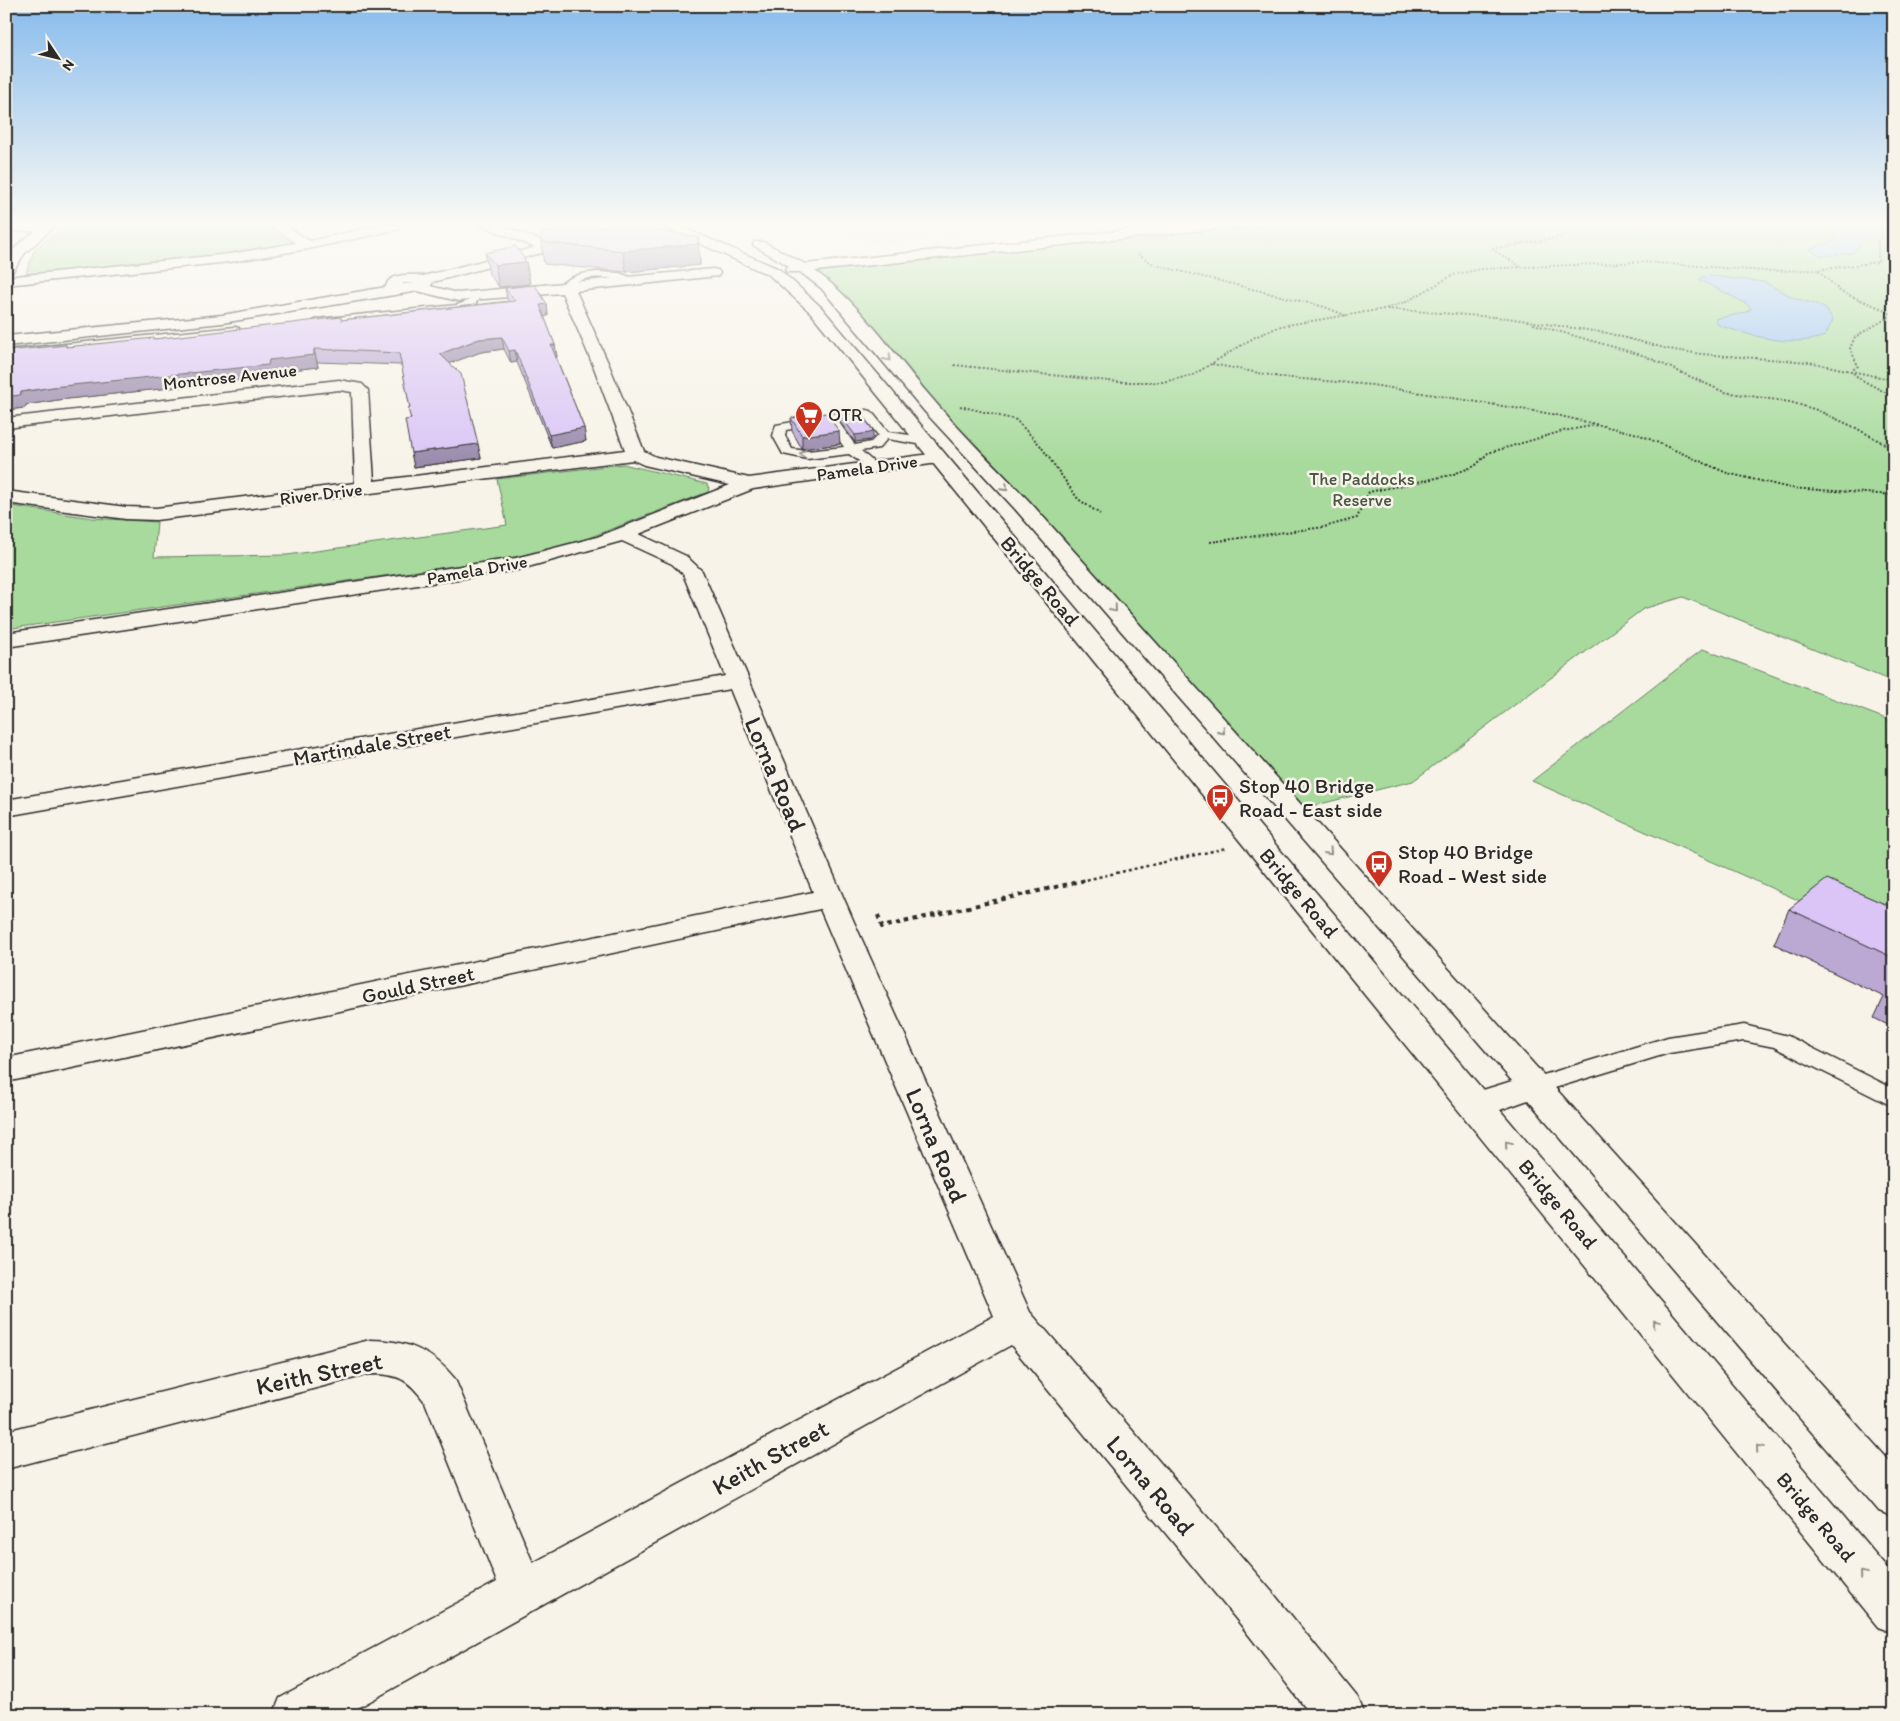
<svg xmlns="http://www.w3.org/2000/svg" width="1900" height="1721" viewBox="0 0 1900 1721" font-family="Itim,sans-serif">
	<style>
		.built { fill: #eee5ec }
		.green { fill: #a7da9c; stroke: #698264 }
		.water { fill: #99c5f3; stroke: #6d87a3 }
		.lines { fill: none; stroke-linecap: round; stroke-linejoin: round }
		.lane-casing { stroke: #2b2b2b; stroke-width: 3 }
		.street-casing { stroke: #2b2b2b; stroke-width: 3 }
		.secondary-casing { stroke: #2b2b2b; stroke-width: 3 }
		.path-far2 { stroke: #2b2b2b; stroke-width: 2; stroke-dasharray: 2 2; stroke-linecap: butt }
		.path-far1 { stroke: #2b2b2b; stroke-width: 2.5; stroke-dasharray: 3 3; stroke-linecap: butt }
		.path { stroke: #2b2b2b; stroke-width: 4; stroke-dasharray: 4.5 4.5; stroke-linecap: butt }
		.lane { fill: #f7f3e8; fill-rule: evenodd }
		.street { fill: #f7f3e8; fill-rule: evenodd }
		.secondary { fill: #f7f3e8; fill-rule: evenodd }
		.wall { fill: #bba9d4; stroke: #2b2b2b }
		.shaded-wall { fill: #998aac; stroke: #2b2b2b }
		.building { fill: #dac5f6; stroke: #2b2b2b }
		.oneway { stroke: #918f8a }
		.labels { text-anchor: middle; stroke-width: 5; stroke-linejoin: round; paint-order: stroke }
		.far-street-label { font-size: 18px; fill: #2b2b2b; stroke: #f7f3e8 }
		.far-poi-label { font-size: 18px; fill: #2b2b2b; stroke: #f7f3e8; text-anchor: start }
		.far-park-label { font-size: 18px; fill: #4a5747; stroke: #f7f3e8 }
		.street-label { font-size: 21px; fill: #2b2b2b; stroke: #f7f3e8 }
		.poi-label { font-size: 21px; fill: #2b2b2b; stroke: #f7f3e8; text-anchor: start }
		.near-street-label { font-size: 25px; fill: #2b2b2b; stroke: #f7f3e8 }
	</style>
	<rect width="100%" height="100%" fill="#f7f3e8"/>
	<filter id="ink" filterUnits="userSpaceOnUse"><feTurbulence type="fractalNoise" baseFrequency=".02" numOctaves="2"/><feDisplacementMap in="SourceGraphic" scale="10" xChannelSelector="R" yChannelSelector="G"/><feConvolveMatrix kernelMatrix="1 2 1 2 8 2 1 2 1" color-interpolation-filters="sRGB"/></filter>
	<g filter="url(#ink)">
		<path class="built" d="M809 225H1091L878 245Z"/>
		<g class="green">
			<path d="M65 225H261L291 243 183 260 25 275 35 249Z"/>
			<path d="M1215 225H1894V682L1683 597 1643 609 1413 781 1292 811 815 275 827 269Z"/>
			<path d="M623 464 707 484 709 488 708 492 588 538 552 549 504 559 6 629V505L92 518 157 522 154 557 287 555 507 525 497 479Z"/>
			<path d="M1703 649 1894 722V943L1532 781Z"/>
		</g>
		<g class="water">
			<path d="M1831 225H1865L1872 232 1853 253 1820 256 1810 249 1836 240Z"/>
			<path d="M1713 276 1764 282 1794 298 1816 304 1826 309 1833 320 1825 336C1790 348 1753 336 1718 325L1715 319 1744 313 1751 309 1747 304 1700 280 1702 277Z"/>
		</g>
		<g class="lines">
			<defs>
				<g id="lane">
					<path d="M597 272 619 273 641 281 636 284C612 278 585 271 565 290L557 288C568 276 582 273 597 272Z"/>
					<path d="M472 294 480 296 475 305 458 311 317 325 312 322 317 319 457 305 468 301Z"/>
					<path d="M235 327 239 328V332L6 356V350Z"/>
					<path d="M867 410 871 411 888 432 924 437 930 441 924 445 887 439 879 448 861 451 879 467 873 471 849 454 807 459 783 454 773 436 776 425 816 418 820 420V424L786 430 785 436 792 449 807 451 844 447 823 417 829 414ZM864 417 878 435 871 442 855 445 837 420Z"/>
					<path d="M1744 1025 1788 1036 1894 1089V1107L1774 1047 1744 1041 1669 1053 1535 1094 1527 1092 1524 1086 1527 1080 1668 1037Z"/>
				</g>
				<g id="street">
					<path d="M6 225H56L25 253 11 274 6 275C6 251 18 245 35 231H6Z"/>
					<path d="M269 225H285L310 241 381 225H406L400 229 308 249 230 262 6 285V277L230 254 296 243Z"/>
					<path d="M481 225H500L553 245 555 248 553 251H543Z"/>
					<path d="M713 269 718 270 720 273 718 276 576 291 609 365 644 451 656 457 749 478 938 453 944 454 947 458 944 462 938 463 753 489 639 534 686 556 702 571 854 922 1030 1312 1273 1593 1358 1698 1365 1715H1311L1241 1625 1011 1345 345 1715H273L280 1698 497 1582 425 1402C408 1379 399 1374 370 1374L6 1469V1431L370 1340C406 1340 433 1351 455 1379L533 1563 994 1316 820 909 6 1082V1058L813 892 730 689 6 816V800L725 676 683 574 672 564 622 541 517 570 6 647V633L516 558 597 537 730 485 644 465 633 460 156 520 126 519 6 503V491L126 507 156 508 355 483 352 392 339 390 6 428V418L339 380 362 384 368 390 374 481 625 450 593 365 562 293 458 301 413 290 411 287 418 283 458 293Z"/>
				</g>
				<g id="secondary">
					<path d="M623 225H646L433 282 430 287 413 292 222 323 6 346V336L222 315 386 287C388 273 411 274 423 276ZM404 283H415L402 284Z"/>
					<path d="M659 225H677L779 269 821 307 1483 1090 1512 1081 1015 509 925 412 821 288 800 272H787L785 269 789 266 753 245 754 242H764L805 264 1173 225H1220L1214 229 815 271C859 302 894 354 929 395 960 432 995 466 1029 501L1894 1466V1517L1879 1511 1528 1100 1500 1110 1894 1576V1633L1878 1627 811 313 769 275Z"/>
				</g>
			</defs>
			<use href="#lane" class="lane-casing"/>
			<use href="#street" class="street-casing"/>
			<use href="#secondary" class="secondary-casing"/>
			<g class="path-far2">
				<path d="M1880 225 1882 235 1878 240V262L1818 270 1841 292 1890 312 1889 317 1855 337 1850 348 1858 366 1851 371 1894 380"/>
				<path d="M1233 230 1274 225"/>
				<path d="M1492 249 1562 237 1581 225"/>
				<path d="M1492 249 1521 267"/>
				<path d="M1138 254 1155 265 1325 307 1347 316"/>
				<path d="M1387 309 1507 318 1607 333 1668 349 1701 354 1809 362 1851 371 1860 379 1894 397"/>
				<path d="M1533 324 1645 356 1724 392 1790 402 1817 410 1856 428 1894 449"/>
				<path d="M1212 364 1280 377 1372 385 1552 414 1638 434 1727 473 1790 488 1894 495"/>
				<path d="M954 365 1119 382H1163L1193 375 1255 337 1281 326 1384 309 1406 302 1453 275 1481 269 1643 262 1765 271 1818 270"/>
				<path d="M960 406 1016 420 1040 445 1078 499 1100 514"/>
				<path d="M1210 542 1324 527 1357 518 1369 492 1451 475 1475 466 1488 453 1563 431 1597 425"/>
			</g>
			<path class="path-far1" d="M1081 881 1226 848"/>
			<path class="path" d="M878 915 882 927 1086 880"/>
			<use href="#lane" class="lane"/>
			<use href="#street" class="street"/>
			<use href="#secondary" class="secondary"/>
		</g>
		<g class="wall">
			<path d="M541 242 700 259V265L626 272 544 264Z"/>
			<path d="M485 253 526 262 530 284 499 287 489 274Z"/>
			<path d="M505 288 547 304 548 316H544L555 345 557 357H556L584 428 586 441 552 448 517 362 511 363 504 349 481 352 450 363 481 458 414 467 410 408 402 365 317 362 318 367 272 372V377L58 400 26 405 25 408 6 410V351L66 345 67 347 155 339 341 320 509 301 507 299Z"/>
			<path d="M840 415 873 437 870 440 855 442 840 422Z"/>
			<path d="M791 418 840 444 802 449 792 431Z"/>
			<path d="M1894 908V1028L1874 1018 1884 997 1774 944 1789 909Z"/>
		</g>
		<g class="shaded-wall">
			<path d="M698 237 700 265 626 272 623 251Z"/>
			<path d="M526 262 530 284 499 287 495 265Z"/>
			<path d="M547 304 548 316 542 317 540 305Z"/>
			<path d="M502 337 504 349 481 352 443 366 440 354 479 339Z"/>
			<path d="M551 345H555L557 357 553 358Z"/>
			<path d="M314 349 318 367 272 372V377L58 400 26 405 25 408 6 410V397L21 392 53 387 269 360Z"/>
			<path d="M515 350 517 362 511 363 509 351Z"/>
			<path d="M584 428 586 441 552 448 549 435Z"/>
			<path d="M873 430V437L870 440 855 442V435Z"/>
			<path d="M839 431 840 444 802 449V436Z"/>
			<path d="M478 444 481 458 414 467 411 453Z"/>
		</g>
		<g class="building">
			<path d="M615 225H625L698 237V244L623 251 541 242V233Z"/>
			<path d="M516 246 526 262 495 265 485 253Z"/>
			<path d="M535 285 547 304 540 305 555 345H551L584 428 549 435 515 350 509 351 502 337 479 339 440 354 461 374 478 444 411 453 405 420 411 419 408 409 410 408 399 353 314 349V355L269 360 268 365 53 387 21 392 20 395 6 397V351L66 345V347L154 338V339L292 323 341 317V320L515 301 505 288Z"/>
			<path d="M826 413 839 431 802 436 791 418Z"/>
			<path d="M860 413 873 430 870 433 855 435 840 415Z"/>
			<path d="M1827 879 1894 908V958L1789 909Z"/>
		</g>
		<defs><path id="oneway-chevron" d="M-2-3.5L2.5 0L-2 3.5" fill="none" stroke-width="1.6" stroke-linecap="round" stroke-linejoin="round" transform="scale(1.25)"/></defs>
		<g class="oneway">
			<use href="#oneway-chevron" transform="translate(888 358) rotate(49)"/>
			<use href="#oneway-chevron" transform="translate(803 454) rotate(180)"/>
			<use href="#oneway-chevron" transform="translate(1005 488) rotate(45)"/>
			<use href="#oneway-chevron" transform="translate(1114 609) rotate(49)"/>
			<use href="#oneway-chevron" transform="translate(1222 731) rotate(49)"/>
			<use href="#oneway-chevron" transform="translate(1329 852) rotate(48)"/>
			<use href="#oneway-chevron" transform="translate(1508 1144) rotate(-130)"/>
			<use href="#oneway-chevron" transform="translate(1656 1323) rotate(-130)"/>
			<use href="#oneway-chevron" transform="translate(1759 1448) rotate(-130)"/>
			<use href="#oneway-chevron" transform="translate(1863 1574) rotate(-130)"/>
		</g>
	</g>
	<linearGradient id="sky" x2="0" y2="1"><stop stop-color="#88bbec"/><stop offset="0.48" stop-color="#fbfaf5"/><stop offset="1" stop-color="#fbfaf5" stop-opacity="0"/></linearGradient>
	<rect width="1900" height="466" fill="url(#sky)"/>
	<defs>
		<symbol id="supermarket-pin" viewBox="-11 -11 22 30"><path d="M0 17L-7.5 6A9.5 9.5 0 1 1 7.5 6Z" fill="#c8321e" stroke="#f7f3e8"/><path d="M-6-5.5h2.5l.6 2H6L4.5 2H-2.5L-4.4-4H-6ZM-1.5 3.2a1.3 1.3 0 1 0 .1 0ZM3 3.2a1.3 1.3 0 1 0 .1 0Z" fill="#fff"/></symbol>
		<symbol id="bus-pin" viewBox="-11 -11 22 30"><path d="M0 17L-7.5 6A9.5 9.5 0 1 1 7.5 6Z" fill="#c8321e" stroke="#f7f3e8"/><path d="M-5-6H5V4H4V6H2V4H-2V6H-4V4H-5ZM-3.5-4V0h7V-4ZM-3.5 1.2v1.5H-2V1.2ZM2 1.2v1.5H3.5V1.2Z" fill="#fff"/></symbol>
	</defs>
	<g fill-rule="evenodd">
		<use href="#supermarket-pin" x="793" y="399" width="32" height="43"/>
		<use href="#bus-pin" x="1204" y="782" width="32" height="43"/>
		<use href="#bus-pin" x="1363" y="848" width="32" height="43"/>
	</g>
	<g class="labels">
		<g class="far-street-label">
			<text transform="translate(230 377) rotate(-6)" y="6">Montrose Avenue</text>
			<text transform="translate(867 468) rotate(-8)" y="6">Pamela Drive</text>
			<text transform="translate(321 494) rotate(-7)" y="6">River Drive</text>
			<text transform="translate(477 570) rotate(-10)" y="6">Pamela Drive</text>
		</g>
		<g class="far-poi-label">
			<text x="828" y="421">OTR</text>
		</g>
		<g class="far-park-label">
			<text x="1362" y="485">The Paddocks<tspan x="1362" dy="21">Reserve</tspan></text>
		</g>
		<g class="street-label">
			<text transform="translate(1040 581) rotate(50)" y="7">Bridge Road</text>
			<text transform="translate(372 745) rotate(-10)" y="7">Martindale Street</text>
			<text transform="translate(1299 893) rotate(50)" y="7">Bridge Road</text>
			<text transform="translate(418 985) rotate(-12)" y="7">Gould Street</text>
			<text transform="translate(1558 1204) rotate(50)" y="7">Bridge Road</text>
			<text transform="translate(1816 1517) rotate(50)" y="7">Bridge Road</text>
		</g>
		<g class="poi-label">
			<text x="1239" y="793">Stop 40 Bridge<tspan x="1239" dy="24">Road - East side</tspan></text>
			<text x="1398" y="859">Stop 40 Bridge<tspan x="1398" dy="24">Road - West side</tspan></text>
		</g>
		<g class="near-street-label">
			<text transform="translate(776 774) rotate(67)" y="9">Lorna Road</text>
			<text transform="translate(937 1145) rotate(67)" y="9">Lorna Road</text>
			<text transform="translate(319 1373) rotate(-12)" y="9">Keith Street</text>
			<text transform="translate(770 1457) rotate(-29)" y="9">Keith Street</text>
			<text transform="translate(1151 1485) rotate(50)" y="9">Lorna Road</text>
		</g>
	</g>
	<rect width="1900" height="1721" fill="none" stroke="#f7f3e8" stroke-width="25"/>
	<rect x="12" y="12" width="1875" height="1696" fill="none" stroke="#2b2b2b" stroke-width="2" filter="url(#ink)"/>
	<g transform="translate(58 58) rotate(125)" stroke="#f7f3e8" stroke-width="4" paint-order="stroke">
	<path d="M0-4L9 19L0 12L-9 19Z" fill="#2b2b2b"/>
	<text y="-8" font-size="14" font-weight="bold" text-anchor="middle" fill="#2b2b2b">N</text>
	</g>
</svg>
